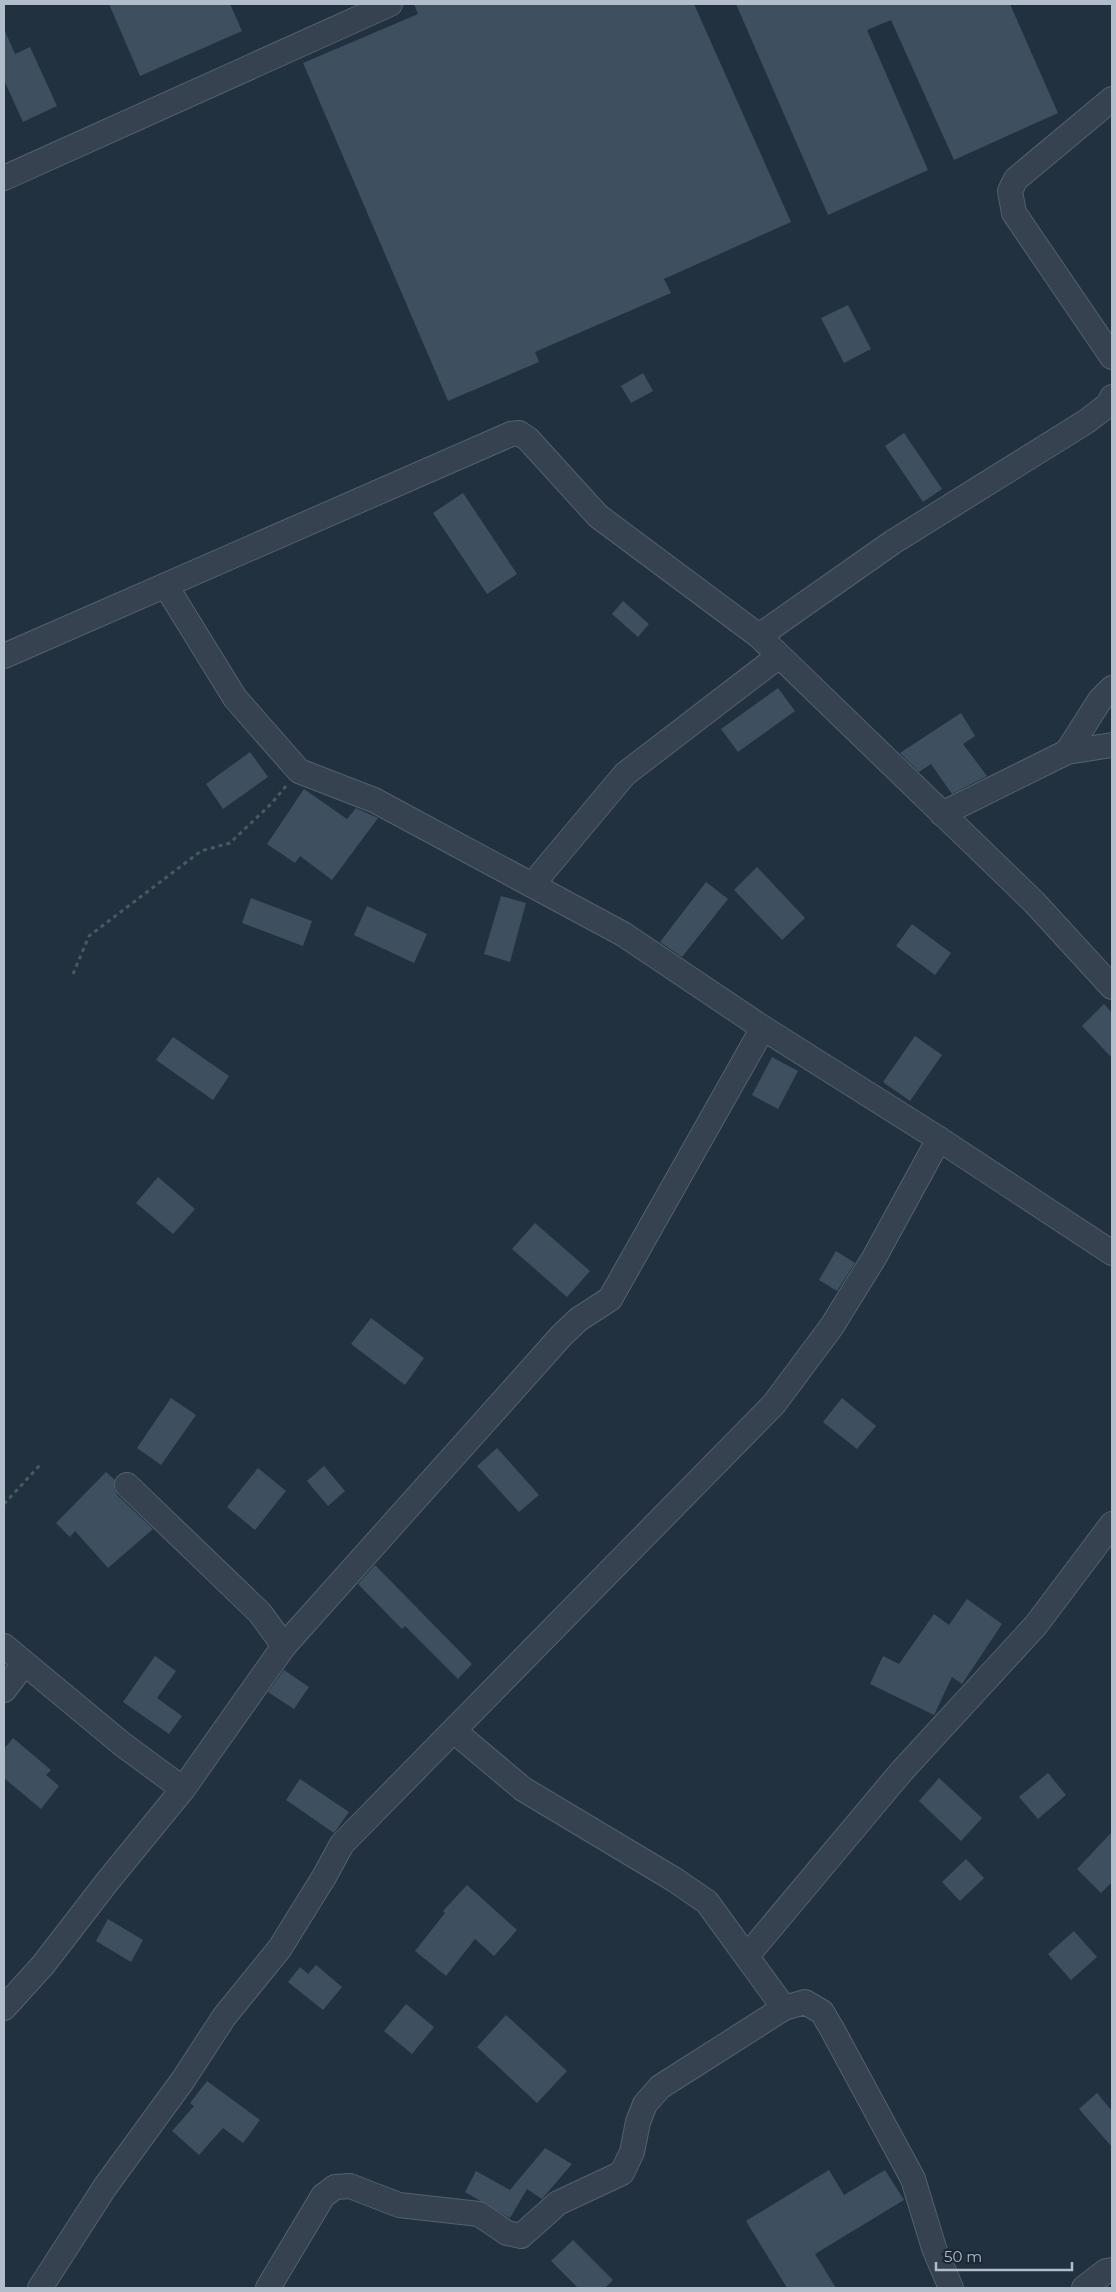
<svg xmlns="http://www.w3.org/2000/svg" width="1116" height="2292" viewBox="0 0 1116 2292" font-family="Montserrat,sans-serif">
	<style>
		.building { fill: #3e4f60 }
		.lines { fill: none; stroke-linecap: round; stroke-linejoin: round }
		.minor-casing { stroke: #54606e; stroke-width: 26 }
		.path { stroke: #425d5e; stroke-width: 3; stroke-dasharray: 4 4; stroke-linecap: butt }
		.minor { stroke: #364250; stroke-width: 24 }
	</style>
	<rect width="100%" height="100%" fill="#223140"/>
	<g class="building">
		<path d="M109 4H230L242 31 140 76Z"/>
		<path d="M414 4H694L791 222 664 279 671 293 535 352 539 362 448 401 303 63 418 14Z"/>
		<path d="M736 4H1010L1058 113 954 160 891 20 867 30 928 170 828 215Z"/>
		<path d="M4 29 15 54 30 47 57 106 23 122 4 80Z"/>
		<path d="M848 305 871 349 844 363 821 318Z"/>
		<path d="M643 373 653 391 631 403 621 386Z"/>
		<path d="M904 433 942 489 923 502 885 446Z"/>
		<path d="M463 493 517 574 487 594 433 513Z"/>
		<path d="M623 601 649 624 638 637 612 614Z"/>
		<path d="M778 688 795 711 738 752 721 729Z"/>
		<path d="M961 713 975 736 963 744 987 776 952 794 931 764 919 772 900 753Z"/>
		<path d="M250 752 268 777 223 809 206 784Z"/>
		<path d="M304 789 347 819 356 808 378 818 332 880 300 856 295 863 267 844Z"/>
		<path d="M757 867 805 918 782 940 734 890Z"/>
		<path d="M706 882 728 899 682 957 660 942Z"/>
		<path d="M501 896 526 903 510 962 484 954Z"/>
		<path d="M251 898 312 921 303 946 242 923Z"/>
		<path d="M367 906 427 934 414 963 354 935Z"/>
		<path d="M912 924 951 953 935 975 896 946Z"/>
		<path d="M1104 1004 1112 1013V1058L1082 1026Z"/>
		<path d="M915 1036 942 1055 910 1101 883 1082Z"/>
		<path d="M173 1037 229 1076 213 1100 156 1060Z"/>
		<path d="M772 1057 798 1071 778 1109 752 1095Z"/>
		<path d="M158 1177 195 1209 173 1234 136 1203Z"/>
		<path d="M535 1223 590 1271 567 1297 512 1249Z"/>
		<path d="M836 1251 855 1263 837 1291 819 1280Z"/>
		<path d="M371 1318 424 1358 405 1385 351 1344Z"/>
		<path d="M171 1398 196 1415 161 1465 137 1448Z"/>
		<path d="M842 1398 876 1426 857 1449 823 1422Z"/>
		<path d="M497 1448 539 1495 519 1512 477 1466Z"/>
		<path d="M324 1466 345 1491 328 1506 307 1481Z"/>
		<path d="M258 1468 286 1491 255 1530 227 1507Z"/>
		<path d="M106 1472 115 1480 114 1488 117 1495 153 1529 108 1568 75 1531 70 1537 56 1523Z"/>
		<path d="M375 1565 472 1664 458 1679 405 1626 402 1629 358 1584Z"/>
		<path d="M967 1599 1002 1624 962 1684 952 1677 934 1715 870 1684 883 1656 899 1664 934 1614 949 1625Z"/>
		<path d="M155 1656 176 1671 157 1698 182 1716 169 1734 123 1702Z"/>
		<path d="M284 1670 309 1687 294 1709 268 1692Z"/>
		<path d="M13 1738 51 1770 46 1775 59 1786 41 1809 4 1778V1749Z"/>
		<path d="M1048 1773 1066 1795 1038 1819 1019 1797Z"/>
		<path d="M939 1778 982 1818 961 1841 919 1801Z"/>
		<path d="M300 1779 349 1812 334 1833 286 1800Z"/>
		<path d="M1112 1832V1882L1101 1893 1077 1869Z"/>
		<path d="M966 1859 984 1878 960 1901 942 1882Z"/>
		<path d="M467 1885 517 1930 494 1956 475 1939 446 1976 415 1951 445 1913 443 1911Z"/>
		<path d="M108 1919 143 1940 131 1962 96 1941Z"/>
		<path d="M1074 1931 1097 1957 1071 1980 1048 1954Z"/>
		<path d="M316 1965 342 1987 323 2010 288 1982 300 1967 308 1974Z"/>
		<path d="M406 2004 434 2027 412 2054 384 2031Z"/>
		<path d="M506 2015 567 2071 537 2103 477 2047Z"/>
		<path d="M207 2081 260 2120 243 2143 223 2128 199 2155 172 2131 194 2106 190 2103Z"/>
		<path d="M1097 2093 1112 2111V2147L1079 2109Z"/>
		<path d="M545 2148 572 2164 542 2199 527 2189 510 2218 465 2192 476 2171 510 2190Z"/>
		<path d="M829 2170 844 2195 885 2170 904 2200 815 2254 836 2288H787L746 2221Z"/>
		<path d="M573 2240 613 2280 605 2288H578L551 2261Z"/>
	</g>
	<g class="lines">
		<defs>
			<g id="minor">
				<path d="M1112 99 1016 179 1010 191 1014 213 1112 357"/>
				<path d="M4 178 390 4"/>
				<path d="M166 586 235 698 299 771 374 800 623 934 763 1028 939 1139 1112 1253"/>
				<path d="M759 636 893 542 1087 421 1109 404 1112 397"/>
				<path d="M4 656 511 434 519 433 528 439 598 516 759 636 1034 902 1112 987"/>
				<path d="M1067 752 1100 700 1112 688"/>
				<path d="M942 814 1067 752 1112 745"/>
				<path d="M532 885 625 774 779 656"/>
				<path d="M127 1485 260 1613 284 1646"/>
				<path d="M4 1646 122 1744 183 1789"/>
				<path d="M4 1690 24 1664"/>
				<path d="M454 1731 523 1789 675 1880 707 1902 784 2008"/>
				<path d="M747 1956 901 1772 1036 1625 1112 1524"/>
				<path d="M4 2008 43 1965 107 1882 183 1789 284 1646 562 1335 579 1319 610 1299 763 1028"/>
				<path d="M40 2288 105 2187 183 2080 224 2017 280 1948 324 1877 342 1844 774 1404 832 1326 874 1258 939 1139"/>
				<path d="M268 2288 323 2196 335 2187 350 2186 399 2205 479 2214 507 2233 521 2236 558 2203 622 2173 632 2152 638 2122 645 2104 660 2087 784 2008 805 2002 822 2012 832 2029 913 2179 934 2248 951 2288"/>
				<path d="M1084 2288 1106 2271 1112 2270"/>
			</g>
		</defs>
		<use href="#minor" class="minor-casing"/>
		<g class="path">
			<path d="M73 974 89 936 201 851 230 843 271 804 286 786"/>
			<path d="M4 1504 40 1465"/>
		</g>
		<use href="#minor" class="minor"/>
	</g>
	<rect width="1116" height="2292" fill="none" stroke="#b2bdcb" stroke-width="10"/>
	<path d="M936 2262v8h136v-8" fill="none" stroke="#b2bdcb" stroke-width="2.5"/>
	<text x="944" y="2262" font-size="15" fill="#b2bdcb" stroke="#1b2735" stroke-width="4" paint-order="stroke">50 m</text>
</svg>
